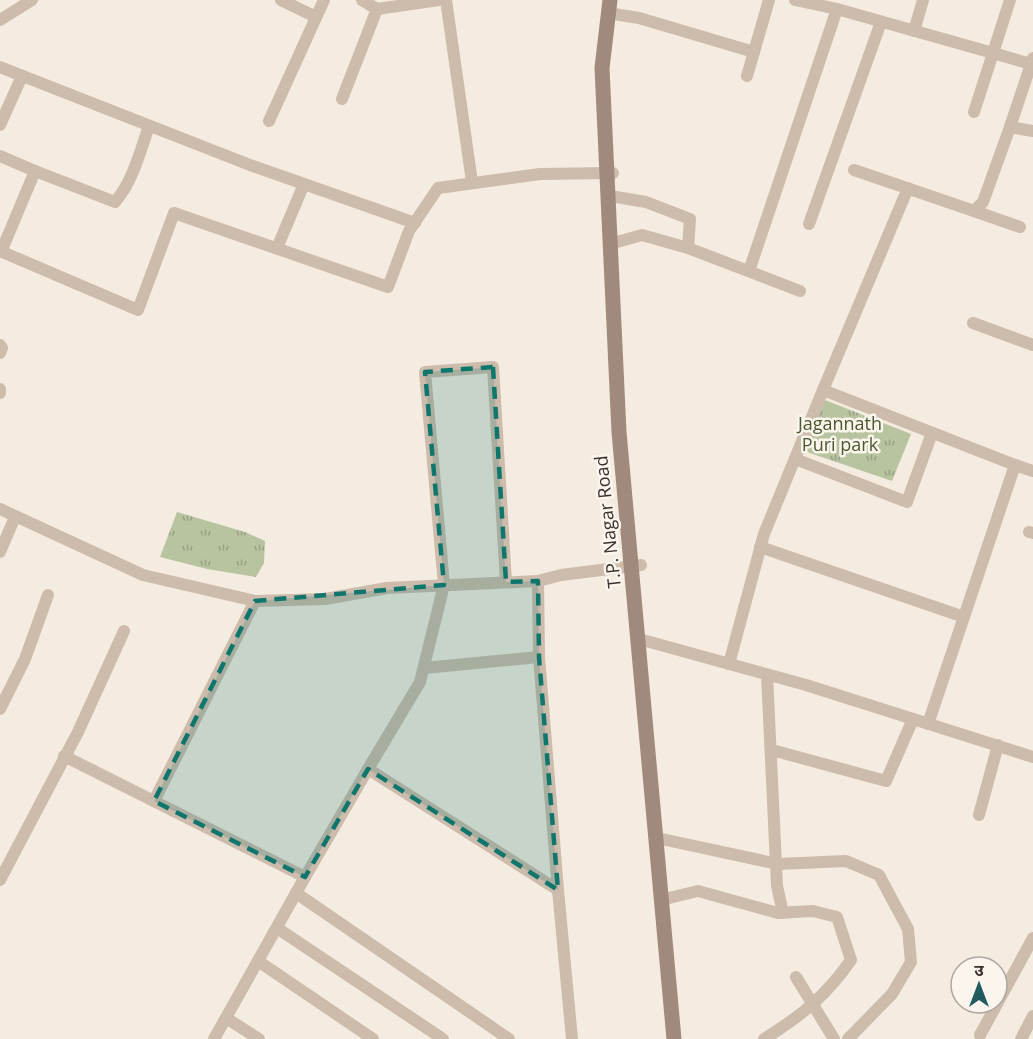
<svg xmlns="http://www.w3.org/2000/svg" width="1033" height="1039" viewBox="0 0 1033 1039" font-family="'Open Sans','Noto Sans Devanagari',sans-serif">
	<style>
		.park { fill: url(#park-tufts) }
		.lines { fill: none; stroke-linecap: round; stroke-linejoin: round }
		.street { stroke: #cdbbac; stroke-width: 12 }
		.secondary { stroke: #a18a7d; stroke-width: 15 }
		.marked { fill: #0f766e; fill-opacity: 0.2; stroke: #0f766e; stroke-width: 4.5; stroke-dasharray: 12 8; stroke-linejoin: round }
		.labels { text-anchor: middle; stroke-width: 5; stroke-linejoin: round; paint-order: stroke }
		.park-label { font-size: 18px; fill: #4a5a2e; stroke: #fbf5ee }
		.street-label { font-size: 18px; fill: #3b302b; stroke: #fbf5ee }
	</style>
	<defs>
		<pattern id="park-tufts" width="24" height="20" patternUnits="userSpaceOnUse" patternTransform="scale(1.5)"><rect width="24" height="20" fill="#b8c4a0"/><path d="M3 7l-1-3M5 7V3M7 7l1-3M15 17l-1-3M17 17v-4M19 17l1-3" fill="none" stroke="#97a083"/></pattern>
	</defs>
	<rect width="100%" height="100%" fill="#f4ebe1"/>
	<g class="park">
		<path d="M825 400 911 434 892 481 804 451Z"/>
		<path d="M177 512 245 532 265 541 264 563 256 577 207 569 160 557Z"/>
	</g>
	<g class="lines">
		<g class="street">
			<path d="M281 0 316 17"/>
			<path d="M362 0 377 9 439 0"/>
			<path d="M446 0 472 182"/>
			<path d="M795 0 837 9"/>
			<path d="M614 14 639 18 754 52"/>
			<path d="M0 20 32 0"/>
			<path d="M914 31 923 0"/>
			<path d="M0 67 250 165 415 223"/>
			<path d="M747 76 769 0"/>
			<path d="M342 99 377 9"/>
			<path d="M974 112 993 53 1031 64"/>
			<path d="M269 121 324 0"/>
			<path d="M0 125 22 76"/>
			<path d="M1010 127 1033 58"/>
			<path d="M0 156 35 171 1 252"/>
			<path d="M854 170 974 211 983 202 1010 127 1033 131"/>
			<path d="M35 171 115 202C133 181 140 152 149 126"/>
			<path d="M616 197 646 202 690 219 688 248 642 235 617 242"/>
			<path d="M974 211 1020 227"/>
			<path d="M809 224 881 22"/>
			<path d="M277 248 304 184"/>
			<path d="M688 248 800 291"/>
			<path d="M0 251 138 310 174 213 388 287 409 231 438 188 540 174 613 173"/>
			<path d="M749 271 837 9 993 53 1010 0"/>
			<path d="M973 323 1033 345"/>
			<path d="M0 345 2 348 0 353"/>
			<path d="M0 389V393"/>
			<path d="M823 390 908 188"/>
			<path d="M795 459 907 502 932 433"/>
			<path d="M1015 465 1033 471"/>
			<path d="M0 509 143 575 255 601 325 599 387 588 538 581 561 575 641 565"/>
			<path d="M1029 532 1033 533"/>
			<path d="M760 547 964 617"/>
			<path d="M0 552 15 517"/>
			<path d="M639 639 806 685 1033 757"/>
			<path d="M539 657 558 890"/>
			<path d="M729 664 764 534 823 390 1015 465 928 724"/>
			<path d="M424 668 539 657 538 581"/>
			<path d="M767 675 777 886 783 913"/>
			<path d="M0 709 25 659 48 595"/>
			<path d="M772 750 886 781 913 719"/>
			<path d="M64 756 305 877 214 1039"/>
			<path d="M368 769 420 682 444 585 425 372 493 367 506 582"/>
			<path d="M154 801 255 601"/>
			<path d="M979 815 998 745"/>
			<path d="M657 838 778 864 846 861 879 875 908 929 911 962 892 994 848 1039"/>
			<path d="M305 877 368 769 558 890 572 1039"/>
			<path d="M0 880 78 732 124 631"/>
			<path d="M296 893 509 1039"/>
			<path d="M669 898 698 891 778 913 813 911 837 917 851 960C826 996 801 1016 764 1039"/>
			<path d="M277 928 443 1039"/>
			<path d="M258 961 373 1039"/>
			<path d="M796 977 834 1039"/>
			<path d="M226 1018 259 1039"/>
			<path d="M980 1035 1033 938"/>
			<path d="M1021 1039 1033 1016"/>
		</g>
		<path class="secondary" d="M610 0 602 68 619 432 674 1039"/>
	</g>
	<path class="marked" d="M493 367 506 582 538 581 539 657 558 890 368 769 305 877 154 801 255 601 444 585 425 372Z"/>
	<g class="labels">
		<g class="park-label">
			<text x="840" y="430">Jagannath<tspan x="840" dy="21">Puri park</tspan></text>
		</g>
		<g class="street-label">
			<text transform="translate(608 522) rotate(-96)" y="6">T.P. Nagar Road</text>
		</g>
	</g>
	<g transform="translate(979 985)"><circle r="28" fill="#fbf5ee" stroke="#aea6a0" stroke-width="1.5"/>
	<path d="M0-4.5L10 22L0 15L-10 22Z" fill="#1f5a5e"/>
	<text y="-9" font-size="16" font-weight="bold" text-anchor="middle" fill="#3b302b">उ</text>
	</g>
</svg>
